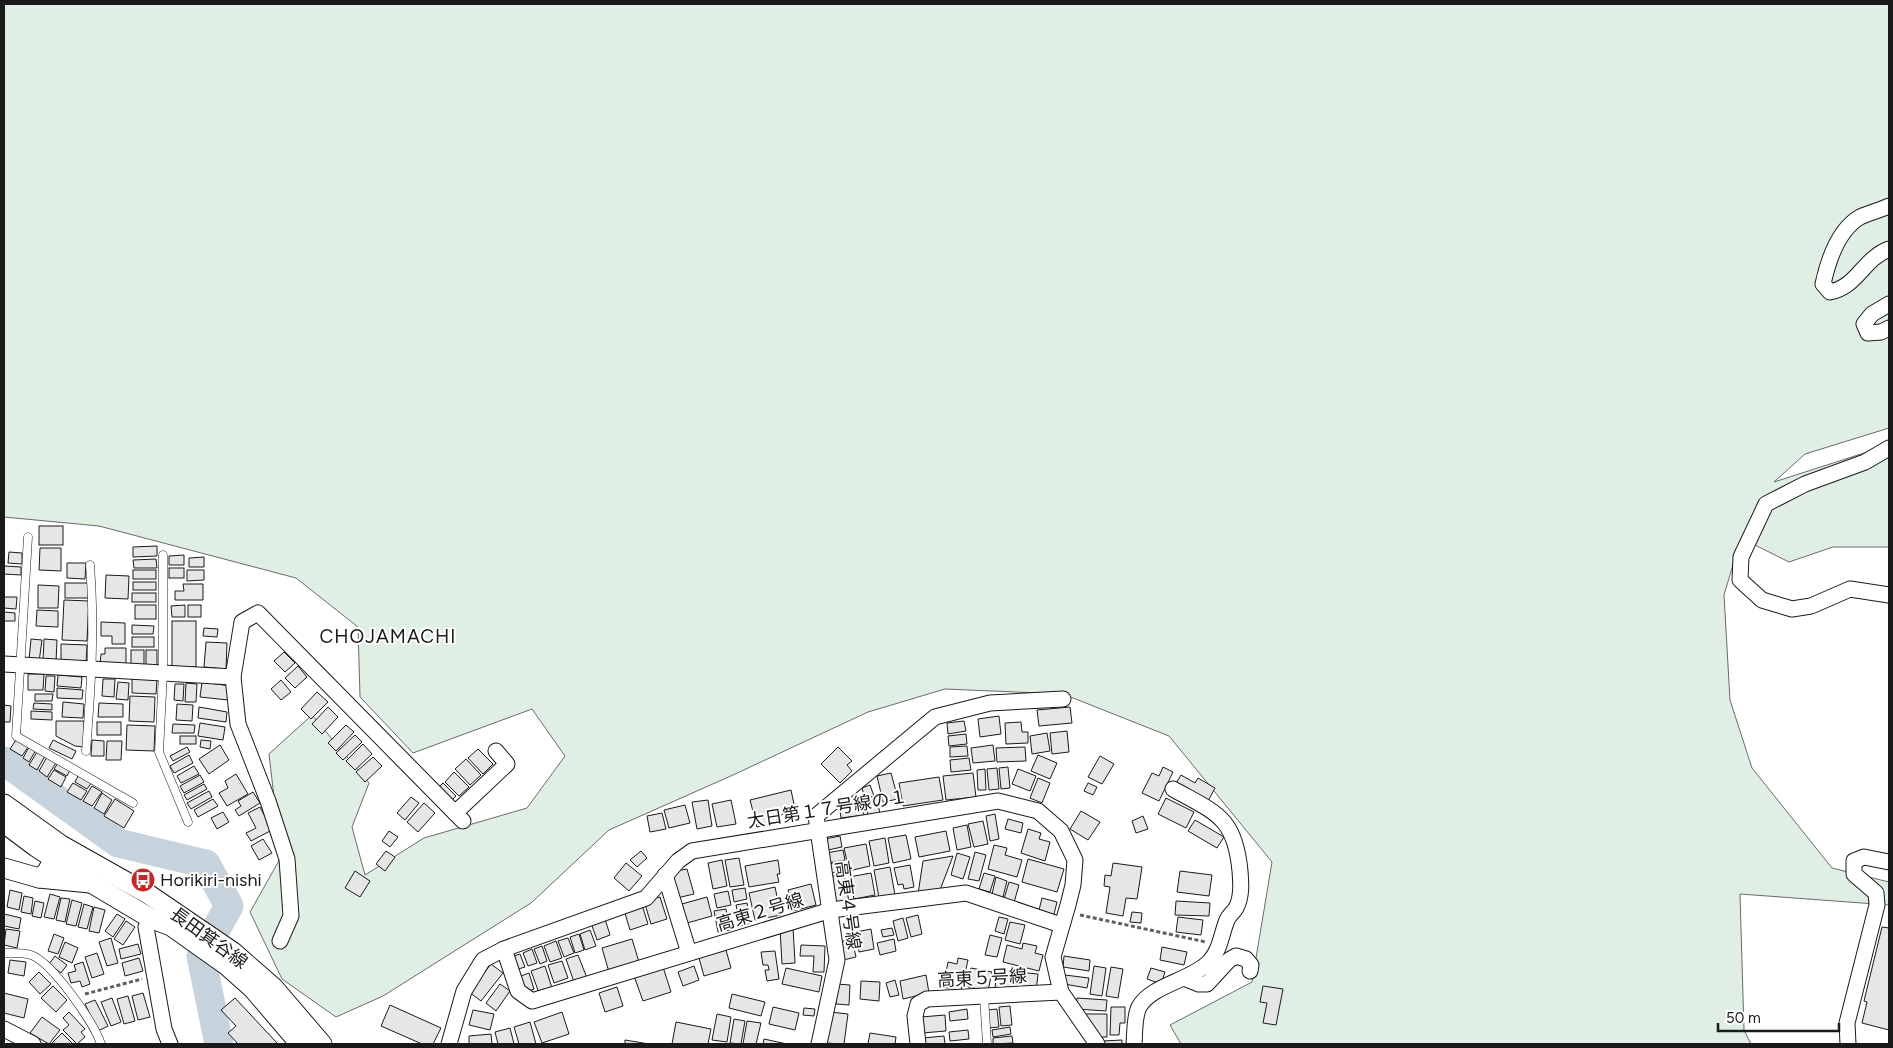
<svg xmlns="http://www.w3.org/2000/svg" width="1893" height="1048" viewBox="0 0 1893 1048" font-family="Figtree,'Noto Sans JP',sans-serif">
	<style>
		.green { fill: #e0efe3; stroke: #6a6a6a }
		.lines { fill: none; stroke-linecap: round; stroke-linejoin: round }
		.river { stroke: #c6d2dc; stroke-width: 29 }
		.building { fill: #e6e6e6; stroke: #1a1a1a }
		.service-casing { stroke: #1a1a1a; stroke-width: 9 }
		.minor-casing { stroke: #1a1a1a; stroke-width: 17 }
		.tertiary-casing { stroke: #1a1a1a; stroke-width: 21 }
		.path { stroke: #5f5f5f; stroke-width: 3; stroke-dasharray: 4 2.5; stroke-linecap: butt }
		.service { stroke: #fff; stroke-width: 8 }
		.minor { stroke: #fff; stroke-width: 15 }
		.tertiary { stroke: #fff; stroke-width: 19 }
		.labels { text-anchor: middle; stroke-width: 4; stroke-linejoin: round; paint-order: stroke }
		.street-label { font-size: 18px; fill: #1a1a1a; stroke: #fff }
		.poi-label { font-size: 18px; fill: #1a1a1a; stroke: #fff; text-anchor: start }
		.neighbourhood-label { font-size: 19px; letter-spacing: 1px; fill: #1a1a1a; stroke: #fff }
	</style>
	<rect width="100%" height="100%" fill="#fff"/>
	<path class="green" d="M4 4H1889V428L1805 454 1774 482 1889 445V547H1833L1789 562 1741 538 1724 595 1730 700 1752 768 1832 868 1889 882V905L1740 894 1744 1030 1751 1044H1181L1170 1025 1252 982 1272 862 1169 736 1063 694 945 689 868 712 733 775 609 830 531 903 383 996 336 1017 282 979 250 912 281 857 269 754 312 715 369 783 352 827 365 875 424 838 527 808 565 756 532 709 413 753 360 697 358 627 296 578 99 526 4 517Z"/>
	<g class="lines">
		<path class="river" d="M4 761 118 843 206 864 229 906 201 956 219 1044"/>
	</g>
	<g class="building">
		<rect x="39" y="526" width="24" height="19"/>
		<path d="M157 546V556L133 557V547Z"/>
		<path d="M40 548H61V571L39 570Z"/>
		<path d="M9 552 22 553V564L8 563Z"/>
		<path d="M184 555V565H169V556Z"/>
		<path d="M204 557V567H189V558Z"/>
		<path d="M156 559 157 568H134L133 560Z"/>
		<path d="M67 563H86L85 579 67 578Z"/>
		<path d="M4 566 21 567V575L4 574Z"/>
		<rect x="169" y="568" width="15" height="10"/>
		<rect x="133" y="570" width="23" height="9"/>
		<path d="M187 570H204V580L187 581Z"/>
		<path d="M106 575 129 576 128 599 105 598Z"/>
		<rect x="133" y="582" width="23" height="8"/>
		<rect x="65" y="583" width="23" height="15"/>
		<path d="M183 584H203V600H175V591H184Z"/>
		<path d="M38 585 59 586 58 608H38Z"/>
		<rect x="132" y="593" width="24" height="9"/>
		<path d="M4 597H17L16 609 4 608Z"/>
		<path d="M64 600 89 601 87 641 62 640Z"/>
		<rect x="135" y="605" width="21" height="14"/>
		<path d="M185 605V617H172L171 606Z"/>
		<rect x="188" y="605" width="13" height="12"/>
		<path d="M37 610 58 611V627L36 626Z"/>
		<path d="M4 612 15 613V621H4Z"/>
		<rect x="172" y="621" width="24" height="46"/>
		<path d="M101 622 125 623V644H112V636H101Z"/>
		<path d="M132 625 154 626 153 634H132Z"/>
		<path d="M204 628 218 629 217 637 203 636Z"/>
		<rect x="132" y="637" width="22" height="10"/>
		<path d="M31 639 42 640 39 662 29 660Z"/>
		<path d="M44 639 57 640 56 662 43 661Z"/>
		<path d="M206 642 227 643 226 669 204 667Z"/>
		<path d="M61 644 87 645 86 663 61 662Z"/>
		<path d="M105 648H126V664H100L101 654H105Z"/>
		<rect x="131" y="650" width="13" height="16"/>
		<rect x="146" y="650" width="11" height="18"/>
		<path d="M284 652 295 663 285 672 274 661Z"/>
		<path d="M298 666 307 677 295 688 285 678Z"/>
		<path d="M28 674H44L43 690H28Z"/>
		<path d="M58 675 82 677 81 688 57 686Z"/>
		<path d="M46 676H55L54 692 45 691Z"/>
		<path d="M103 679H115L114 697 102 696Z"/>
		<path d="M132 679 157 680 156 694 132 693Z"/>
		<path d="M281 680 291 692 281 700 271 689Z"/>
		<path d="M118 682 129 683 128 700 116 699Z"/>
		<path d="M202 682 230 686 228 700 200 697Z"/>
		<path d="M186 683 197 684 196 702H185Z"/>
		<path d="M175 684H184L183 701 174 700Z"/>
		<path d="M57 688 83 690 82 699 57 698Z"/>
		<path d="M317 692 328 702 311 719 301 709Z"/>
		<path d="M35 694H53L52 701H35Z"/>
		<path d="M130 696 155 697 154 722 129 721Z"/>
		<path d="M63 702 84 704 83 718 62 717Z"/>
		<path d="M34 703 52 704V710L33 709Z"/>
		<path d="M99 703 123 704V717H98Z"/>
		<path d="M177 704 193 705 192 721 176 720Z"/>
		<path d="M4 705 11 706 10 722H4Z"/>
		<path d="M199 707 227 712 226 722 198 718Z"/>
		<path d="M328 707 338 717 322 734 312 724Z"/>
		<path d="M1070 707 1072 723 1039 726 1037 710Z"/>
		<path d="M31 711 52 712V720L31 719Z"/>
		<path d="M999 716 1001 734 980 737 978 719Z"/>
		<path d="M56 721H84V747L75 746 56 736Z"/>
		<path d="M964 721 966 731 948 734 947 723Z"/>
		<rect x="97" y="722" width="24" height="13"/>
		<path d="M1021 722 1022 732H1028V743L1006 744 1005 723Z"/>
		<path d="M200 723 225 727 223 740 198 736Z"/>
		<path d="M173 724 195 725 194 733H172Z"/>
		<path d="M127 725 155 726 154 751 126 750Z"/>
		<path d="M346 725 354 732 336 751 328 743Z"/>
		<path d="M1067 731 1069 752 1052 754 1050 733Z"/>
		<path d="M1047 733 1050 751 1032 754 1030 736Z"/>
		<path d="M966 734 967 744 949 746 948 736Z"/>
		<path d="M355 735 362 742 343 760 336 753Z"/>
		<rect x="180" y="736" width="16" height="8"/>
		<path d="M16 740 28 747 22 756 10 749Z"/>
		<path d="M53 740 76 751 72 759 49 748Z"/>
		<path d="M92 740 104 741V756H91Z"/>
		<path d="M201 740 211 741 210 749 200 747Z"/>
		<path d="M107 741H122L121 760H106Z"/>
		<path d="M363 744 372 754 355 770 346 761Z"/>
		<path d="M220 745 229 760 209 774 199 759Z"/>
		<path d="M993 745 995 761 973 763 971 748Z"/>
		<path d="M967 746 968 756 950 757V747Z"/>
		<path d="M29 747 36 750 29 762 23 758Z"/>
		<path d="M187 747 190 752 173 761 170 756Z"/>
		<path d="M838 747 852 761 847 765 852 771 840 783 821 764Z"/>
		<path d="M1025 747 1026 761 997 762 996 748Z"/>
		<path d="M478 749 493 764 483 774 468 758Z"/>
		<path d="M37 752 45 756 37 770 29 765Z"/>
		<path d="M189 755 193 763 174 773 170 766Z"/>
		<path d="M1038 755 1057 763 1050 779 1031 771Z"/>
		<path d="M1100 756 1114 764 1102 784 1088 777Z"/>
		<path d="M47 757 56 763 47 777 39 771Z"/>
		<path d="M373 757 382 766 365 782 356 772Z"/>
		<path d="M969 758 971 770 951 772 950 760Z"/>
		<path d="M466 759 481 775 470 785 455 769Z"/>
		<path d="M58 763 70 770 67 776 54 769Z"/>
		<path d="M194 766 199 774 181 783 177 776Z"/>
		<path d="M1008 767 1010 788 1001 789 999 768Z"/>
		<path d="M1163 767 1173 772 1159 801 1142 793 1152 773 1159 776Z"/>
		<path d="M997 768 999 789 989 790 987 769Z"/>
		<path d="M985 769 986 790H978L977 770Z"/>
		<path d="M1018 769 1036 776 1030 791 1012 784Z"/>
		<path d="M54 770 66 777 61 787 48 779Z"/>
		<path d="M454 772 469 787 459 796 445 782Z"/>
		<path d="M891 773 898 799 883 802 877 776Z"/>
		<path d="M973 773 976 797 946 800 943 776Z"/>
		<path d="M79 774 92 782 87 789 75 782Z"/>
		<path d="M236 774 248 794 227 806 219 793 228 788 225 781Z"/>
		<path d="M200 775 204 782 184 793 180 786Z"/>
		<path d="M1181 775 1195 783 1198 778 1215 788 1207 803 1175 785Z"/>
		<path d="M939 777 943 800 903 806 899 783Z"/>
		<path d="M1038 778 1050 783 1042 803 1030 798Z"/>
		<path d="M73 783 87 791 81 800 67 792Z"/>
		<path d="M443 783 456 796 450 802 437 789Z"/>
		<path d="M1088 783 1097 787 1093 795 1084 791Z"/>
		<path d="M204 784 207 789 187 800 184 795Z"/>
		<path d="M870 785 874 796 865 799 862 788Z"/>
		<path d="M92 786 102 792 92 806 83 801Z"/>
		<path d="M791 790 794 804 773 823 757 827 750 800Z"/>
		<path d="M209 791 212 797 191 809 187 803Z"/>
		<path d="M253 792 260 803 239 816 235 810 241 806 238 801Z"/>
		<path d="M102 793 112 800 104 814 94 808Z"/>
		<path d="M411 797 419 803 405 820 397 813Z"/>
		<path d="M1166 798 1194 812 1186 828 1158 814Z"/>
		<path d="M115 799 134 811 124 828 104 816Z"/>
		<path d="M213 799 218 806 198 817 194 810Z"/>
		<path d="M877 799 880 814 868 816 865 801Z"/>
		<path d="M708 800 712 826 697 829 692 802Z"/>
		<path d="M731 800 736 824 717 827 712 804Z"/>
		<path d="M861 800 864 815 841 818 839 803Z"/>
		<path d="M424 803 435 813 418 832 407 822Z"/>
		<path d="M685 805 690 823 669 828 664 810Z"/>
		<path d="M260 807 272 830 251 841 246 833 256 828 248 813Z"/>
		<path d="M1081 811 1100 822 1088 840 1070 829Z"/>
		<path d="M223 812 229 822 217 829 211 818Z"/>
		<path d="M662 813 666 829 650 832 647 816Z"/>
		<path d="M995 814 999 839 990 841 986 816Z"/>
		<path d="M1143 816 1148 829 1136 833 1132 821Z"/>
		<path d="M1008 819 1023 823 1021 833 1005 829Z"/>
		<path d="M1195 820 1224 837 1217 848 1188 831Z"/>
		<path d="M983 821 988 844 974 847 968 824Z"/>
		<path d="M967 825 971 847 957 850 953 828Z"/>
		<path d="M1028 829 1041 833 1039 839 1050 842 1045 861 1021 853Z"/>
		<path d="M389 831 398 837 390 847 382 841Z"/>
		<path d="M946 831 950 851 919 857 915 837Z"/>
		<path d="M906 835 911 859 893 863 888 838Z"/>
		<path d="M840 836 842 847 828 850 825 839Z"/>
		<path d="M885 838 889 863 874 866 869 841Z"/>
		<path d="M263 839 272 853 259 860 251 846Z"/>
		<path d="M866 844 870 866 849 871 844 848Z"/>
		<path d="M994 845 1007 848 1005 855 1022 860 1017 877 988 869Z"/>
		<path d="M843 850 845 860 828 863 826 853Z"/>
		<path d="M386 851 395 857 385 871 376 864Z"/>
		<path d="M641 851 647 858 637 867 630 860Z"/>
		<path d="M975 852 986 855 979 881 968 879Z"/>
		<path d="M957 853 970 857 963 879 951 875Z"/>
		<path d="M953 856 940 890 918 894 923 861Z"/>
		<path d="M739 858 744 885 730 887 725 860Z"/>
		<path d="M1028 859 1064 869 1057 892 1022 882Z"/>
		<path d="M722 860 727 886 713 889 708 863Z"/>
		<path d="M778 860 780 874H777L779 882 749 887 745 866Z"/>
		<path d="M842 861 845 870 828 874 826 865Z"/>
		<path d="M626 863 642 876 629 891 614 878Z"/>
		<path d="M1113 863 1142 867 1137 899 1126 898 1123 916 1106 913 1110 887 1104 886 1105 875 1111 876Z"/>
		<path d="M910 865 914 887 904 889 903 884 898 885 894 868Z"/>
		<path d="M890 867 895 895 879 898 874 870Z"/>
		<path d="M687 869 694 894 677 898 670 872Z"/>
		<path d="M355 871 370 881 360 897 345 888Z"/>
		<path d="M1180 871 1212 875 1209 896 1177 892Z"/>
		<path d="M871 873 875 895 854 899 849 877Z"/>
		<path d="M984 873 995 876 990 892 979 889Z"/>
		<path d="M844 874 849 902 833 905 828 877Z"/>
		<path d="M996 877 1007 881 1003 897 992 894Z"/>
		<path d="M1009 882 1019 885 1013 906 1003 902Z"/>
		<path d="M811 884 816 905 793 911 788 890Z"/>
		<path d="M775 887 781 915 755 920 749 893Z"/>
		<path d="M745 888 747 899 734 902 732 890Z"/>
		<path d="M10 890 22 893 19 910 7 907Z"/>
		<path d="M728 891 731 905 717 908 714 894Z"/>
		<path d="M50 894 60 897 54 919 44 917Z"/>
		<path d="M24 896 33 898 31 914 21 912Z"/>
		<path d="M660 897 667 919 651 924 644 901Z"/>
		<path d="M707 897 712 916 687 923 682 904Z"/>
		<path d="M61 898 70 899 65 922 56 920Z"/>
		<path d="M1042 898 1057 902 1053 918 1038 914Z"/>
		<path d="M72 900 82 903 76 926 66 924Z"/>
		<path d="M35 901 44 903 41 918 32 916Z"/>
		<path d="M1176 901 1210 903 1209 916 1175 915Z"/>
		<path d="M747 903 751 923 740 926 736 905Z"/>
		<path d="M84 904 93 907 87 929 78 927Z"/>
		<path d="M642 905 648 924 630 930 624 910Z"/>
		<path d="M94 907 105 910 99 933 89 931Z"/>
		<path d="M726 909 730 930 718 932 714 911Z"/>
		<path d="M1132 912 1142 913 1141 923 1130 922Z"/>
		<path d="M4 914 21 918 19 929 4 926Z"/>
		<path d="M117 914 125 919 113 937 105 931Z"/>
		<path d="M918 915 922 934 911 937 906 918Z"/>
		<path d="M999 917 1008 919 1004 934 995 931Z"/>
		<path d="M1178 917 1203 920 1201 935 1176 932Z"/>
		<path d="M903 918 908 938 898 941 893 921Z"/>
		<path d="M605 919 610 935 597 940 591 923Z"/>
		<path d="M126 921 135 927 123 945 114 939Z"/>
		<path d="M1010 922 1025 925 1020 944 1005 940Z"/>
		<path d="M793 927 795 963 782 964 780 928Z"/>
		<path d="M1882 927 1889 928V1030L1862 1023 1867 1002 1864 1001Z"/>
		<path d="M892 928 894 935 883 937 881 930Z"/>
		<path d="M6 929 20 931 17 948 4 945Z"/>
		<path d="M871 929 874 949 859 952 856 932Z"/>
		<path d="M590 930 596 946 585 950 580 934Z"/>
		<path d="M54 934 64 938 58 954 48 951Z"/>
		<path d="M579 934 584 950 575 953 570 937Z"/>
		<path d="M990 935 1002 938 997 957 985 955Z"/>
		<path d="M111 938 118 963 107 966 99 942Z"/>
		<path d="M568 938 574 953 564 957 558 941Z"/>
		<path d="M632 939 639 962 609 972 602 948Z"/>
		<path d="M852 939 856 957 843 960 839 942Z"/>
		<path d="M894 939 896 951 880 955 877 943Z"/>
		<path d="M556 941 562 958 550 962 544 946Z"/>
		<path d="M65 942 78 948 72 963 59 957Z"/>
		<path d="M1023 943 1037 946 1035 953 1043 955 1039 971 1003 962 1007 945 1022 949Z"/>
		<path d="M138 944 141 954 121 959 119 949Z"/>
		<path d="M801 945 825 946 824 972H813L814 956H800Z"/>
		<path d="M542 946 547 961 540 964 534 949Z"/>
		<path d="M1162 947 1187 952 1184 965 1160 960Z"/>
		<path d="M532 949 537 963 528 966 523 953Z"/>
		<path d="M726 950 731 968 704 976 699 958Z"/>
		<path d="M775 951 779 979 767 981 765 970H769L768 965H763L761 952Z"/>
		<path d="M97 953 104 974 92 978 85 957Z"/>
		<path d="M520 954 525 967 515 970 511 957Z"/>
		<path d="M578 955 587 978 574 982 566 959Z"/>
		<path d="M55 956 67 965 61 973 49 964Z"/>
		<path d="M1064 956 1090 960 1089 971 1063 967Z"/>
		<path d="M139 958 143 971 125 976 122 963Z"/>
		<path d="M958 958 968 960 961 991 943 987 948 962 957 964Z"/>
		<path d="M10 960 26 962 24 976 8 973Z"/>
		<path d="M562 961 568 978 554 983 548 965Z"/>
		<path d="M83 962 90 984 82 987 80 981 71 983 68 973 76 971 74 965Z"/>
		<path d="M491 964 503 973 481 1001 469 992Z"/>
		<path d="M545 966 552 988 539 993 531 971Z"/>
		<path d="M694 966 699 980 683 986 678 972Z"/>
		<path d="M1094 966 1106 968 1102 996 1090 994Z"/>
		<path d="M663 967 671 992 643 1001 634 976Z"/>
		<path d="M1111 967 1123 969 1118 998 1106 996Z"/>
		<path d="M786 968 822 976 819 992 782 984Z"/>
		<path d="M971 968 992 972 988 991 968 987Z"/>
		<path d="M1151 968 1165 972 1161 984 1147 979Z"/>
		<path d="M997 970 1038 974 1036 992 995 988Z"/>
		<path d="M39 972 51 984 40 994 29 982Z"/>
		<path d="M529 973 534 989 524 993 518 977Z"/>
		<path d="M926 975 929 993 903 999 900 981Z"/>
		<path d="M1065 975 1089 978 1087 988 1064 984Z"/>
		<path d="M895 980 899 995 890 997 886 983Z"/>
		<path d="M861 981 880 982 879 1001 860 999Z"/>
		<path d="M500 984 510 991 496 1011 486 1003Z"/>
		<path d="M837 984 850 985 849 1005 836 1004Z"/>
		<path d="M53 986 67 1000 56 1012 41 998Z"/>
		<path d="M1263 986 1283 989 1276 1025 1263 1023 1267 1003 1260 1002Z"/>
		<path d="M617 987 623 1006 605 1012 599 993Z"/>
		<path d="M4 993 28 999 24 1018 4 1013Z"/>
		<path d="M143 993 150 1017 138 1020 132 996Z"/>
		<path d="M732 994 765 1002 761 1016 729 1008Z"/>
		<path d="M128 996 135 1021 124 1024 117 999Z"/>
		<path d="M112 998 121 1022 111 1026 101 1002Z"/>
		<path d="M235 998 278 1044H238L228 1033 236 1026 221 1010Z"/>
		<path d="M1077 998 1107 1000 1106 1011 1076 1009Z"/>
		<path d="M95 1000 108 1026 98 1031 85 1004Z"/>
		<path d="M390 1005 441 1028 433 1044H422L381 1026Z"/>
		<path d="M1010 1006 1012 1025 1001 1026 999 1007Z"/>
		<path d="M773 1007 799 1013 795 1030 769 1024Z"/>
		<path d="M1111 1007H1125V1023H1120L1119 1035H1110Z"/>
		<path d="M804 1008 815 1009 814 1016 803 1015Z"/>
		<path d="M967 1009 968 1019 950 1021 949 1012Z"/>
		<path d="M997 1009 999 1027 989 1028 987 1010Z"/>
		<path d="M473 1010 494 1014 490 1030 469 1025Z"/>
		<path d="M69 1012 85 1029 81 1032 85 1037 77 1044 63 1030 69 1025 63 1018Z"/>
		<path d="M562 1012 569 1034 542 1043 534 1022Z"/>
		<path d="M830 1012 848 1014 844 1044 825 1043Z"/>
		<path d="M717 1014 731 1017 727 1042 712 1040Z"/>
		<path d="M1085 1014H1107V1037H1096Z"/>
		<path d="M945 1015 946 1031 922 1033 921 1017Z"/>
		<path d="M42 1017 60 1030 49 1044 30 1033Z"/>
		<path d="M734 1019 745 1021 741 1044 730 1043Z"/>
		<path d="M747 1021 761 1023 756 1044H743Z"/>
		<path d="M530 1022 536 1044H519L514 1027Z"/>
		<path d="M676 1022 711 1029 708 1044H672Z"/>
		<path d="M1010 1027 1011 1034 993 1037 992 1030Z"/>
		<path d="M510 1028 514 1044H498L495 1032Z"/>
		<path d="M968 1030 969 1039 950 1041 949 1032Z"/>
		<path d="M62 1033 73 1044H51Z"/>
		<path d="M870 1033 896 1037 895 1044H868Z"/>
		<path d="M491 1034 492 1044H469V1036Z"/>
		<path d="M944 1036 945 1044H924L923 1038Z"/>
		<path d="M1012 1036 1013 1043 993 1044V1038Z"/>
		<path d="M764 1039 787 1044H763Z"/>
		<path d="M625 1040 649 1044H625Z"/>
		<path d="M1122 1040V1044H1103V1041Z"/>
	</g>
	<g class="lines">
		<defs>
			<g id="service">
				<path d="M28 537 16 736 133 803"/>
				<path d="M163 555V673L159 752 188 822"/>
				<path d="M86 751C91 688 95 627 90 565"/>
				<path d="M4 953C12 953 23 952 31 955 52 962 94 1023 101 1044"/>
				<path d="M984 996 987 1044"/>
			</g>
			<g id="minor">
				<path d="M1889 206C1880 210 1869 213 1860 217 1838 230 1828 261 1823 284L1830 292C1857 287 1863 259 1889 249"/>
				<path d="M1889 304 1872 314 1864 324 1868 333 1881 332 1889 328"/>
				<path d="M1889 448 1865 462 1805 484 1766 504 1741 557 1740 580 1762 600 1792 609 1811 606 1850 589 1889 595"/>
				<path d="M4 664 233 677"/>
				<path d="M455 813 507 764 496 751"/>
				<path d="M665 875 689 953"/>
				<path d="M150 918 146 927 164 1029 170 1044"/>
				<path d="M280 941 291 916 287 859 268 801 238 724 233 677 242 622 258 613 463 821"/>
				<path d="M504 949 518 991 532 1001 831 910 966 893 1061 925"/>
				<path d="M1184 978 1199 984H1207L1229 960 1236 956 1246 959 1251 965 1250 971"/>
				<path d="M4 1029 33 1044"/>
				<path d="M449 1044 464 991 483 960 504 949 646 898 678 861 692 851 998 801 1038 811 1061 831 1075 860 1073 885 1068 905 1053 957 1061 992 1097 1044"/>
				<path d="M819 1044 837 960 816 816 935 717 990 703 1063 699"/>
				<path d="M918 1044 915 1016 918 1004 927 999 1061 992"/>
				<path d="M1134 1044C1135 1033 1134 1017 1139 1007 1151 985 1192 980 1209 962 1220 951 1221 935 1227 920 1229 915 1233 913 1236 908 1242 897 1241 883 1240 871 1235 817 1216 813 1173 789"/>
				<path d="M1848 1044 1847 1023 1877 905 1876 893 1854 874V861L1864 857 1889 862"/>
			</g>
			<g id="tertiary">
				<path d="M4 804 61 845 148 894 233 952 274 988 322 1044"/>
				<path d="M4 823 36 847 93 884 150 918 171 926 226 965 253 989 300 1044"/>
				<path d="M4 868 39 878 46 873 60 849"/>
				<path d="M39 878 90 883"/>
			</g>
		</defs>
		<use href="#service" class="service-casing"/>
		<use href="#minor" class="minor-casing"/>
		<use href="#tertiary" class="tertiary-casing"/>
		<g class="path">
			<path d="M1080 915 1206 942"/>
			<path d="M85 994 142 979"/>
		</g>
		<use href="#service" class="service"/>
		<use href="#minor" class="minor"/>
		<use href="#tertiary" class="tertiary"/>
	</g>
	<defs>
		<symbol id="bus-disc" viewBox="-11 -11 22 22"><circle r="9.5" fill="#c62828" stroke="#fff"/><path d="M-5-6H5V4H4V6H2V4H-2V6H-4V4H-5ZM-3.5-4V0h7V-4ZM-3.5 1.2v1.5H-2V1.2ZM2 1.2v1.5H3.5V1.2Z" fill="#fff"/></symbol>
	</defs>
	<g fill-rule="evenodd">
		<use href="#bus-disc" x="129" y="866" width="28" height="28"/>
	</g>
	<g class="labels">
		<g class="street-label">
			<text transform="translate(827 809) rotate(-9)" y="6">大日第１７号線の１</text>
			<text transform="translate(848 905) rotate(82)" y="6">高東４号線</text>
			<text transform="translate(760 912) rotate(-17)" y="6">高東２号線</text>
			<text transform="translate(209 938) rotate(36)" y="6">長田箕谷線</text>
			<text transform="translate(982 978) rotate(-3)" y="6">高東５号線</text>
		</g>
		<g class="poi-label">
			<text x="160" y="886">Horikiri-nishi</text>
		</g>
		<g class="neighbourhood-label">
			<text x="388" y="643">CHOJAMACHI</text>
		</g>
	</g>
	<rect width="1893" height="1048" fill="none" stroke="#1a1a1a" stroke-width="10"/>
	<path d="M1718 1023v8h121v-8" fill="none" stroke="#1a1a1a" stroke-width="2.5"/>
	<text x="1726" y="1023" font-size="15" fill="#1a1a1a" stroke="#ffffff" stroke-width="4" paint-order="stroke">50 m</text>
</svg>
